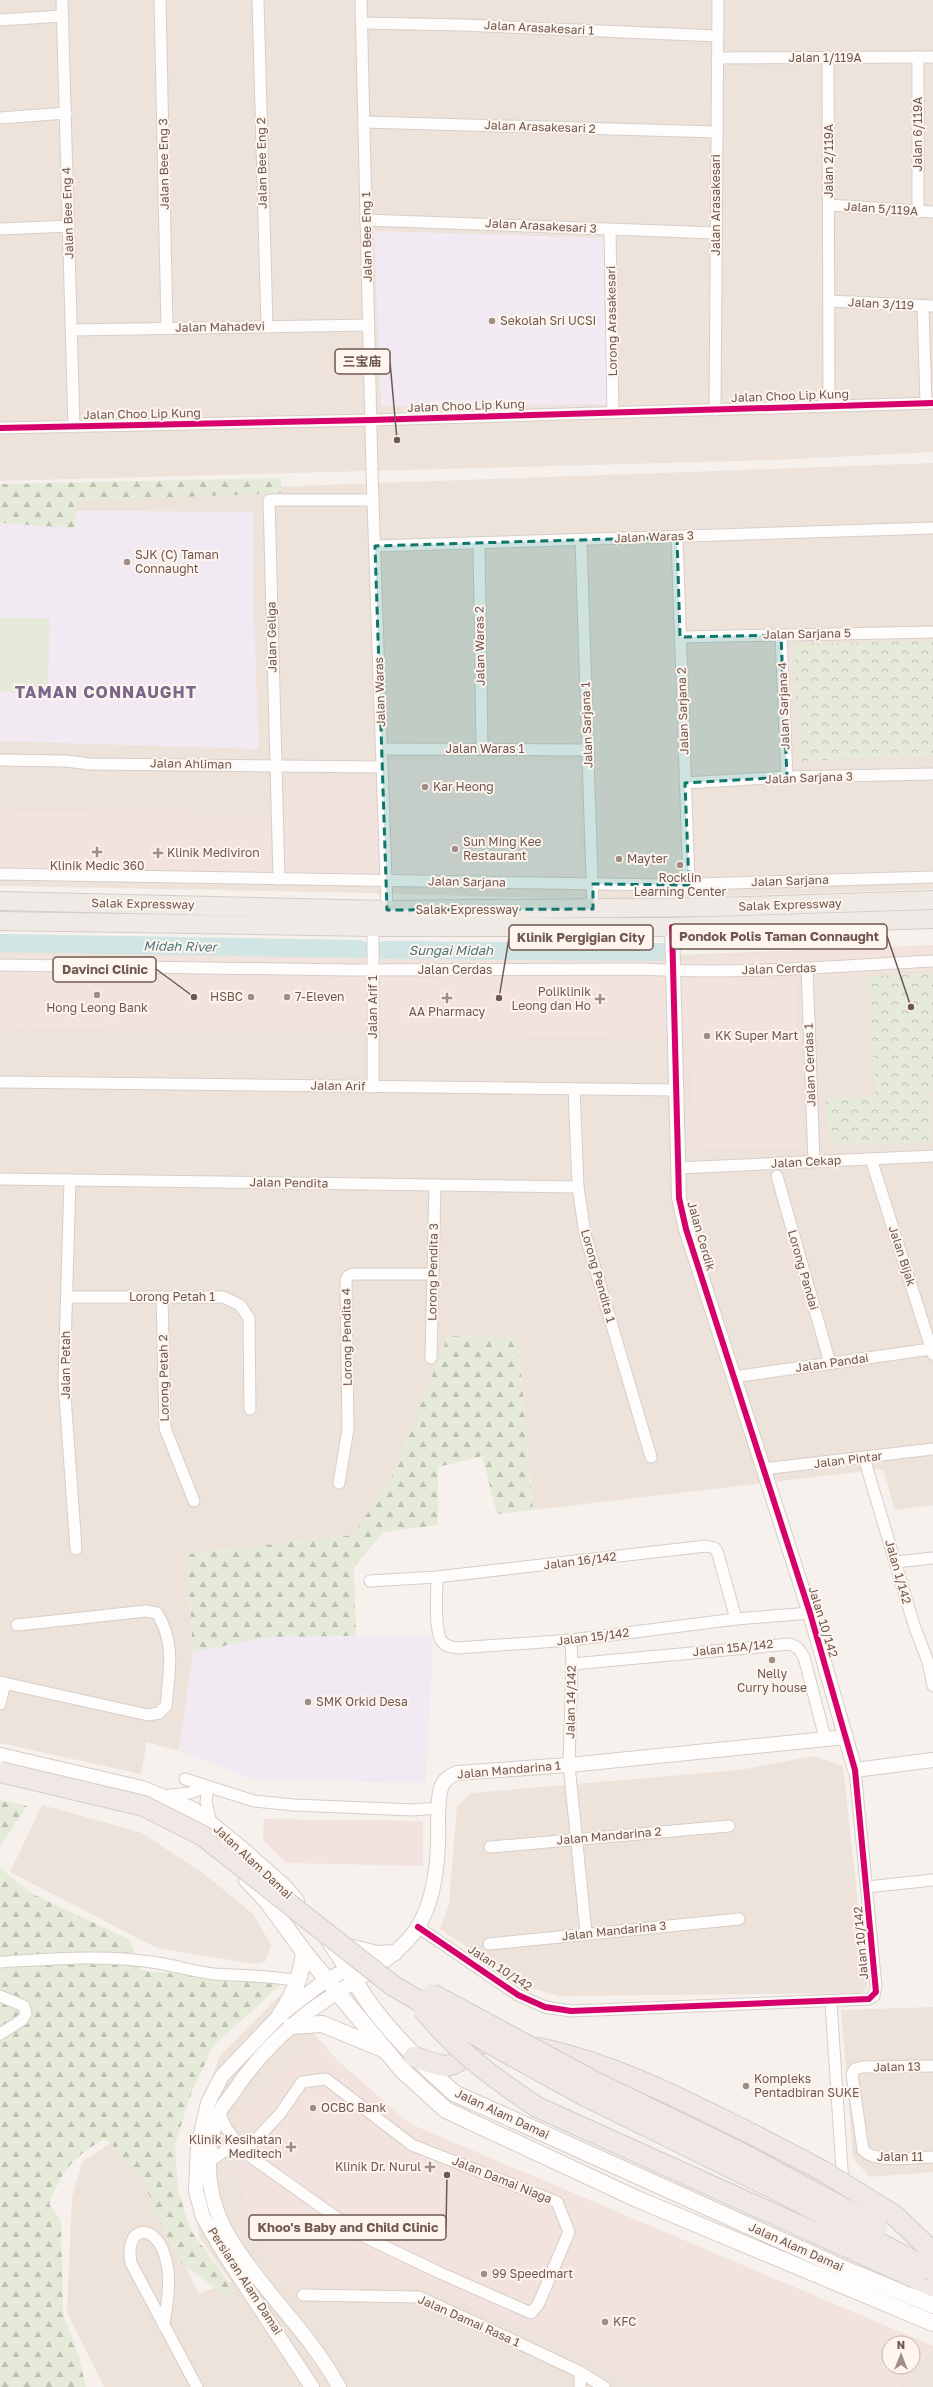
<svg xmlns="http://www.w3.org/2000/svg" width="933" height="2387" viewBox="0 0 933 2387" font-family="'Golos Text','Noto Sans SC',sans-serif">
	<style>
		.residential { fill: #eee3da; fill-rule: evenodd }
		.commercial { fill: #f2e3de; fill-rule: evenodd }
		.education { fill: #f2eaf2 }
		.forest { fill: url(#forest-firs) }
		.park { fill: url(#park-crowns) }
		.garden { fill: #e5ebd8 }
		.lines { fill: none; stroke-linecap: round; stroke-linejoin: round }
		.river { stroke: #d0e5e4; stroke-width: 18 }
		.minor-casing { stroke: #d5ceca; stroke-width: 13 }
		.tertiary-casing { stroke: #d5ceca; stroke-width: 16 }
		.secondary-casing { stroke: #d4ccc8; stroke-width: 18 }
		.trunk-casing { stroke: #d4ccc7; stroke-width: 20 }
		.motorway-casing { stroke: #d4ccc7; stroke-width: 22 }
		.minor { stroke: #fefdfc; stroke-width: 11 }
		.tertiary { stroke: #fefdfc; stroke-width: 14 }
		.secondary { stroke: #fefdfc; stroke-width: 16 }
		.trunk { stroke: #f0eae6; stroke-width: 18 }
		.motorway { stroke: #efe8e6; stroke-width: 20 }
		.motorway-bridge-casing { stroke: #d4ccc7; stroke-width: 22; stroke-linecap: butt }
		.motorway-bridge { stroke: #efe8e6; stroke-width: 20 }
		.cycleway-casing { stroke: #fdf5ee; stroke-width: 8 }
		.cycleway { stroke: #d6006c; stroke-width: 6 }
		.marked { fill: #0f766e; fill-opacity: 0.2; stroke: #0f766e; stroke-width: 3; stroke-dasharray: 8 5; stroke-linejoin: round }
		.poi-dot { fill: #9f8d86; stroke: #fdf5ee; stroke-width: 1.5 }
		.labels { text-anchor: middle; stroke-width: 4; stroke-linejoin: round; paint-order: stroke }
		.street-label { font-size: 12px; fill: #70574f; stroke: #fdf5ee }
		.poi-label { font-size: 12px; fill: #70574f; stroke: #fdf5ee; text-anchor: start }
		.water-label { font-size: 13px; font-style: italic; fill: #48777a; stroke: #fdf5ee }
		.district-label { font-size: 16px; font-weight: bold; letter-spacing: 1px; fill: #7b678c; stroke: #fdf5ee }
		.leader { fill: none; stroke: #70574f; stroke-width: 1.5 }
		.callout-dot { fill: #70574f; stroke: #fdf5ee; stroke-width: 1.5 }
		.callout { fill: #fdf5ee; stroke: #70574f; stroke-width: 1.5 }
		.callout-label { font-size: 13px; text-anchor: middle; font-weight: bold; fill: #70574f }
	</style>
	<defs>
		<pattern id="forest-firs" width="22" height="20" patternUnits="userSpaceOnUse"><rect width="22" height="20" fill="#e5ebd8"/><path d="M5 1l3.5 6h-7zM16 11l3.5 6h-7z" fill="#bec1b2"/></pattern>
		<pattern id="park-crowns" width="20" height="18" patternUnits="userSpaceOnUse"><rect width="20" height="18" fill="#e5ebd8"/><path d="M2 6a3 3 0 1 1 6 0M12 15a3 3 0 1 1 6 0" fill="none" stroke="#bec1b2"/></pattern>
	</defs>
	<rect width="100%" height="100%" fill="#f6f1ec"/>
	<g class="residential">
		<path d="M0 0H933V452L775 460 0 481Z"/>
		<path d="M933 463V889L607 900 368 893 0 886V502L271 487Z"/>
		<path d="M933 945V1505L895 1510 883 1469 533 1510 518 1338 448 1336 391 1478 353 1535 187 1554 193 1652 179 1751 147 1742 141 1774 0 1743V949L675 955Z"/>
		<path d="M814 1756 843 1766 867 1987 861 1993 558 1996 523 1985 440 1929 449 1904 457 1806 471 1793 740 1770Z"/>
		<path d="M42 1805 140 1832 203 1873 253 1914 271 1945 266 1961 255 1964 157 1948 10 1872Z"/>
		<path d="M280 1995 338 2061 410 2124 933 2346V2387H104L67 2312 72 2197 82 2162 115 2140 154 2142 164 2221 199 2294 231 2282 200 2238 191 2192 196 2129 219 2057ZM889 2343H913V2367H889Z"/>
		<path d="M933 2007V2172L869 2177 853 2157 841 2010Z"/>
	</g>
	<g class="commercial">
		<path d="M388 760 579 761 582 880 0 875V811L286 817 287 777 387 776Z"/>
		<path d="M933 945V969L795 979 803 1148H697L688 1038 0 1027V955L666 961Z"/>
		<path d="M264 1819 423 1821V1866L286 1863 263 1840Z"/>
		<path d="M318 2038 338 2061 410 2124 933 2346V2350L900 2387 646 2385 431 2288 289 2285 250 2222 237 2170 253 2108ZM889 2343H913V2367H889Z"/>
	</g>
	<g class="education">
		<path d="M374 231 606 238 607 404 381 406Z"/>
		<path d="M0 510 254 512V619L259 749 0 741Z"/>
		<path d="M433 1636 426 1783 254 1780 179 1751 193 1652 269 1637Z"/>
	</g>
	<g class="forest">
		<path d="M281 478 282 493 77 501 75 528 0 523V484Z"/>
		<path d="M448 1336 518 1338 533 1510 497 1514 482 1456 438 1467V1525L384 1532 354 1566 356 1636 269 1637 193 1652 187 1554 353 1535 391 1478Z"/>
		<path d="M0 1800 27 1806 0 1847Z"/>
		<path d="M0 1868 33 1894 130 1940 140 1970 213 1978 285 1981 214 2045 192 2091 175 2144 178 2190 191 2231 236 2292 229 2298 180 2262 155 2213 144 2180 106 2138C72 2158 64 2167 49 2204L61 2221 63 2313 79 2357 86 2387H0Z"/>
	</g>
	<g class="park">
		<path d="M933 641V755L801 761 793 644Z"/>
		<path d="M933 973V1092H931L932 1142 835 1145 829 1132 826 1099 876 1096 868 977Z"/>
	</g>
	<path class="garden" d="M0 617 50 619 48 693 0 692Z"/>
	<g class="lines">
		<g class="river">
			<path d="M0 943 361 949"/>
			<path d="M383 950 663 952"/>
		</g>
		<defs>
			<g id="minor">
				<path d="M62 0 74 427"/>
				<path d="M160 0 167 328"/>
				<path d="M258 0 267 327"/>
				<path d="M361 0 372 473 387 910"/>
				<path d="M0 20 63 16"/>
				<path d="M361 23 463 25 717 36"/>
				<path d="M828 57 829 406"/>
				<path d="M717 58 933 57"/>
				<path d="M0 118 66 113"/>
				<path d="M364 122 717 132"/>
				<path d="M829 205 933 212"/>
				<path d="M918 211V57"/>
				<path d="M366 220 716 233"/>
				<path d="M0 229 69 226"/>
				<path d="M610 230 613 413"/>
				<path d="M829 301 933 306"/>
				<path d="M923 306 926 403"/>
				<path d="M72 330 369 325"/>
				<path d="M715 410 718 0"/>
				<path d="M0 428 371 420 933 403"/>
				<path d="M677 537 689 885"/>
				<path d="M581 540 593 909"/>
				<path d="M479 543 482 749"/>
				<path d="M375 546 933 528"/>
				<path d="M781 635 787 777"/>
				<path d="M680 637 933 632"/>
				<path d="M381 749 588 750"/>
				<path d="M0 760 66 761 90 764 382 767"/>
				<path d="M685 783 787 777 933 774"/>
				<path d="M0 874 666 885 933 877"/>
				<path d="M279 879 269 500H373"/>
				<path d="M373 927V1087"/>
				<path d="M0 965 351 970 642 969C739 975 836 966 933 961"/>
				<path d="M807 968 814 1162"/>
				<path d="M0 1082 676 1090"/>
				<path d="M574 1089 578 1187 585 1234 651 1457"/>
				<path d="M871 1159 933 1354"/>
				<path d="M678 1168 933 1156"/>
				<path d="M777 1176 830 1363"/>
				<path d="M0 1179 578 1187"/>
				<path d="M70 1180 64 1382 76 1549"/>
				<path d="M67 1297H223L240 1305 249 1318 250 1409"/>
				<path d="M162 1297 165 1428 194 1501"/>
				<path d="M431 1358 435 1185"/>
				<path d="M733 1377 931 1349"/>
				<path d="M864 1458 914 1625 928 1662 933 1686"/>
				<path d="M763 1469 933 1449"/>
				<path d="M339 1483 348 1429 346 1281 348 1276 353 1274H433"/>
				<path d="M896 1562 933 1558"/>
				<path d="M437 1577C437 1593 434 1627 441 1640 444 1646 451 1647 457 1648L571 1640 736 1619 810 1613"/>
				<path d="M370 1581 437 1577 706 1546 715 1548 718 1554 736 1619"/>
				<path d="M571 1640 572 1664 569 1765 586 1933"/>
				<path d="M572 1664 790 1644 798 1648 804 1657 825 1738"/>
				<path d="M0 1682 148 1715 159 1713 166 1706C169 1671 176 1644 157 1613L146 1611 17 1625"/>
				<path d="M0 1704 5 1683"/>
				<path d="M185 1779 254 1801 294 1805 413 1810 438 1808"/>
				<path d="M208 1787 206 1802 211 1823"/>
				<path d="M162 1796 189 1793 208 1787"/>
				<path d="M490 1847 729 1826"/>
				<path d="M867 1887 933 1880"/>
				<path d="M418 1927 518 1995 545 2007 571 2011 869 1999 874 1996 876 1986 855 1770"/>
				<path d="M489 1944 739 1919"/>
				<path d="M0 1962C52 1959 106 1954 158 1963 177 1966 195 1972 214 1974 243 1976 270 1975 298 1981"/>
				<path d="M0 1996 24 2006 26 2014 22 2020 0 2034"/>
				<path d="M831 2002 843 2185"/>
				<path d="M933 2066 862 2067 855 2069 852 2074 863 2150C876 2164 915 2157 933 2157"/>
				<path d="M219 2112 226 2128 244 2152"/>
				<path d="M207 2163 226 2150 244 2152 361 2235 438 2272 531 2313 538 2305 569 2232 557 2202 412 2145 326 2079 302 2082 280 2114 244 2152"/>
				<path d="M303 2295 419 2297 525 2346 580 2372 604 2387"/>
				<path d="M164 2326C167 2302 172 2279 165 2256 155 2222 124 2225 131 2263L197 2387"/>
				<path d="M580 2387V2372"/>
			</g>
			<g id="tertiary">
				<path d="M672 927 679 1198 686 1229 810 1613 855 1770 933 1760"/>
				<path d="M312 2387 225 2255 203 2217 196 2191 198 2146 208 2103 222 2076 280 2015 326 1980 357 1965"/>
				<path d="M339 2387C310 2333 263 2292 231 2240 207 2202 202 2155 219 2113 222 2106 228 2100 232 2094 252 2064 278 2036 306 2014 339 1988 399 1960 419 1925 433 1901 437 1871 438 1844 439 1825 436 1806 441 1788 444 1779 450 1776 457 1773L569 1765 846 1737"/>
			</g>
			<g id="secondary">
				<path d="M0 1756 142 1789 193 1810 240 1848 284 1887 296 1901"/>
				<path d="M247 1880 267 1901 304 1952 402 2070 446 2110 637 2199 933 2323"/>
				<path d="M330 1942C346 1964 358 1990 375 2011 399 2042 426 2068 454 2093L849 2271 933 2305"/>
				<path d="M345 1946 377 1954 394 1953"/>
				<path d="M280 2015C294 1994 301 1977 304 1952"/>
				<path d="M291 2026 322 2024 383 2049"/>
			</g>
			<g id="trunk">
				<path d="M0 901 387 910 715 907 933 900"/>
				<path d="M0 921 373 927H672L933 919"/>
			</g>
			<g id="motorway">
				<path d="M539 2048C617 2065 679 2098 750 2133"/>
				<path d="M414 2057C450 2069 450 2072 476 2044L500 2042"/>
				<path d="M915 2278 933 2286"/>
			</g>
		</defs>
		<use href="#minor" class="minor-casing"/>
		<use href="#tertiary" class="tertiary-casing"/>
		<use href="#secondary" class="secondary-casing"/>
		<use href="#trunk" class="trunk-casing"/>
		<use href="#motorway" class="motorway-casing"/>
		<use href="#minor" class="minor"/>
		<use href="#tertiary" class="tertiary"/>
		<use href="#secondary" class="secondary"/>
		<use href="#trunk" class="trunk"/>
		<use href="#motorway" class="motorway"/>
		<defs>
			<g id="motorway-bridge">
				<path d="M0 1772 144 1806 203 1836 392 1985 489 2043 587 2097 774 2189 933 2271"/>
				<path d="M432 1994 597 2083 739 2152 877 2226"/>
				<path d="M423 2009C455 2050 495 2079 537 2107L915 2278"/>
				<path d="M750 2133 823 2171 894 2215 933 2252"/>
			</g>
		</defs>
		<use href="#motorway-bridge" class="motorway-bridge-casing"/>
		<use href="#motorway-bridge" class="motorway-bridge"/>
		<defs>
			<g id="cycleway">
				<path d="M0 428 371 420 933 403"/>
				<path d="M418 1927 518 1995 545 2007 571 2011 869 1999 876 1992 855 1770 810 1613 686 1229 679 1198 672 927"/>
			</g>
		</defs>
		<use href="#cycleway" class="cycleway-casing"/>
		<use href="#cycleway" class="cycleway"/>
	</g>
	<path class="marked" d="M677 537 680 637 781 635 787 777 685 783 689 885 593 884V909L387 910 375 546Z"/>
	<g class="poi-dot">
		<circle cx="492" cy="321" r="4"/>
		<circle cx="127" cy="562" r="4"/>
		<circle cx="425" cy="787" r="4"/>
		<circle cx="455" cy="849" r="4"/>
		<path d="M95 846h4v4h4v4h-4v4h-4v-4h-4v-4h4z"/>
		<path d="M156 847h4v4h4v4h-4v4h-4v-4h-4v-4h4z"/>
		<circle cx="619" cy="859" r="4"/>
		<circle cx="680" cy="865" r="4"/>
		<circle cx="97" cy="995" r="4"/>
		<circle cx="251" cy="997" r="4"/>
		<circle cx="287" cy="997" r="4"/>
		<path d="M445 992h4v4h4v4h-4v4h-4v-4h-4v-4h4z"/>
		<path d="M598 993h4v4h4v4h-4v4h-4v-4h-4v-4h4z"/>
		<circle cx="707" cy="1036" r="4"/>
		<circle cx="772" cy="1660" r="4"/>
		<circle cx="308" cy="1702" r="4"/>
		<circle cx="746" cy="2086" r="4"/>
		<circle cx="313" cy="2108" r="4"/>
		<path d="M289 2141h4v4h4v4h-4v4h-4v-4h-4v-4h4z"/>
		<path d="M428 2161h4v4h4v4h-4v4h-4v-4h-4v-4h4z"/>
		<circle cx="484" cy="2274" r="4"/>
		<circle cx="605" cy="2322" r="4"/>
	</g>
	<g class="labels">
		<g class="street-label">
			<text transform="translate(539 28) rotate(3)" y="4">Jalan Arasakesari 1</text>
			<text x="825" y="62">Jalan 1/119A</text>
			<text transform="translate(540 127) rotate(2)" y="4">Jalan Arasakesari 2</text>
			<text transform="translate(918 134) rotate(-90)" y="4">Jalan 6/119A</text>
			<text transform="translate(829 161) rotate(-90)" y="4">Jalan 2/119A</text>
			<text transform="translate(262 163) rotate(-91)" y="4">Jalan Bee Eng 2</text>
			<text transform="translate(164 164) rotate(-91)" y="4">Jalan Bee Eng 3</text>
			<text transform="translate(716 205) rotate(-90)" y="4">Jalan Arasakesari</text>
			<text transform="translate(881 209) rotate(4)" y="4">Jalan 5/119A</text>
			<text transform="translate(68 213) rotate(-92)" y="4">Jalan Bee Eng 4</text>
			<text transform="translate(541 226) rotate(3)" y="4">Jalan Arasakesari 3</text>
			<text transform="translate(367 237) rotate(-91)" y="4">Jalan Bee Eng 1</text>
			<text transform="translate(881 304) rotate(3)" y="4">Jalan 3/119</text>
			<text transform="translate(612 321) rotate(-91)" y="4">Lorong Arasakesari</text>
			<text transform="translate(220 327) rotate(-1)" y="4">Jalan Mahadevi</text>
			<text transform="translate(790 396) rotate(-2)" y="4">Jalan Choo Lip Kung</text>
			<text transform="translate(466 406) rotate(-2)" y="4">Jalan Choo Lip Kung</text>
			<text transform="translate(142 414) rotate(-1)" y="4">Jalan Choo Lip Kung</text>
			<text transform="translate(654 537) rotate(-2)" y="4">Jalan Waras 3</text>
			<text transform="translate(807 634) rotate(-1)" y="4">Jalan Sarjana 5</text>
			<text transform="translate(272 637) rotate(-91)" y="4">Jalan Geliga</text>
			<text transform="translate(480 646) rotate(-91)" y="4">Jalan Waras 2</text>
			<text transform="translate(380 692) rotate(-92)" y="4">Jalan Waras</text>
			<text transform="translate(784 706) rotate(-92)" y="4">Jalan Sarjana 4</text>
			<text transform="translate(683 711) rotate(-92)" y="4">Jalan Sarjana 2</text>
			<text transform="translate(587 725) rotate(-92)" y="4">Jalan Sarjana 1</text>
			<text x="485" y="753">Jalan Waras 1</text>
			<text transform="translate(191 764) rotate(1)" y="4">Jalan Ahliman</text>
			<text transform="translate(809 778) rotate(-2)" y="4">Jalan Sarjana 3</text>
			<text transform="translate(790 881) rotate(-2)" y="4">Jalan Sarjana</text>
			<text transform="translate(467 882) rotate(1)" y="4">Jalan Sarjana</text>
			<text transform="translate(143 904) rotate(1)" y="4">Salak Expressway</text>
			<text transform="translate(790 905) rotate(-2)" y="4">Salak Expressway</text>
			<text x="467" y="914">Salak Expressway</text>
			<text transform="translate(779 969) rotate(-2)" y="4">Jalan Cerdas</text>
			<text x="455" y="974">Jalan Cerdas</text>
			<text transform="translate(373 1007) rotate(-90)" y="4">Jalan Arif 1</text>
			<text transform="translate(810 1065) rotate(-92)" y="4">Jalan Cerdas 1</text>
			<text transform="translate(338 1086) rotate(1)" y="4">Jalan Arif</text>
			<text transform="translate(806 1162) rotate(-3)" y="4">Jalan Cekap</text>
			<text transform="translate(289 1183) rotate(1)" y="4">Jalan Pendita</text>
			<text transform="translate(701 1236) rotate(74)" y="4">Jalan Cerdik</text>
			<text transform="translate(902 1256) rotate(72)" y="4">Jalan Bijak</text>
			<text transform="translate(803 1270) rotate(74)" y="4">Lorong Pandai</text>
			<text transform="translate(433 1272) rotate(-89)" y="4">Lorong Pendita 3</text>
			<text transform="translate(598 1276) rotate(74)" y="4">Lorong Pendita 1</text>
			<text x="172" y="1301">Lorong Petah 1</text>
			<text transform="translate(347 1337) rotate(-91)" y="4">Lorong Pendita 4</text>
			<text transform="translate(832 1363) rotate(-8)" y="4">Jalan Pandai</text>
			<text transform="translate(66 1365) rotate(-90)" y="4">Jalan Petah</text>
			<text transform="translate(164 1378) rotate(-91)" y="4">Lorong Petah 2</text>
			<text transform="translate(848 1460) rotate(-7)" y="4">Jalan Pintar</text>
			<text transform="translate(580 1561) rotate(-7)" y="4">Jalan 16/142</text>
			<text transform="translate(898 1572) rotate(74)" y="4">Jalan 1/142</text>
			<text transform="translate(823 1622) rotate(73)" y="4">Jalan 10/142</text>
			<text transform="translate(593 1637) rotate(-7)" y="4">Jalan 15/142</text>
			<text transform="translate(733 1648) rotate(-6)" y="4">Jalan 15A/142</text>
			<text transform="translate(571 1702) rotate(-89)" y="4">Jalan 14/142</text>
			<text transform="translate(509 1770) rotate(-5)" y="4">Jalan Mandarina 1</text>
			<text transform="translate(609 1836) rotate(-5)" y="4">Jalan Mandarina 2</text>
			<text transform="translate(253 1862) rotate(43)" y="4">Jalan Alam Damai</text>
			<text transform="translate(614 1931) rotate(-6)" y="4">Jalan Mandarina 3</text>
			<text transform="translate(861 1943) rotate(-95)" y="4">Jalan 10/142</text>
			<text transform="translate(500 1968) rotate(33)" y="4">Jalan 10/142</text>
			<text transform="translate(897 2067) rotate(-1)" y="4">Jalan 13</text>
			<text transform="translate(502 2114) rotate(25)" y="4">Jalan Alam Damai</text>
			<text x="900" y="2161">Jalan 11</text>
			<text transform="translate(502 2180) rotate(22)" y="4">Jalan Damai Niaga</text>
			<text transform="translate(796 2247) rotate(24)" y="4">Jalan Alam Damai</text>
			<text transform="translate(245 2281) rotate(57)" y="4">Persiaran Alam Damai</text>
			<text transform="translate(469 2321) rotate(24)" y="4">Jalan Damai Rasa 1</text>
		</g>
		<g class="poi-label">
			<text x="500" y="325">Sekolah Sri UCSI</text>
			<text x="135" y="559">SJK (C) Taman<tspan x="135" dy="14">Connaught</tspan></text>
			<text x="433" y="791">Kar Heong</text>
			<text x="463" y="846">Sun Ming Kee<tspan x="463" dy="14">Restaurant</tspan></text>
			<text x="167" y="857">Klinik Mediviron</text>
			<text x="627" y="863">Mayter</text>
			<text x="97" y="870" text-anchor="middle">Klinik Medic 360</text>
			<text x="680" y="882" text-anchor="middle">Rocklin<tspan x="680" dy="14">Learning Center</tspan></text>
			<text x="591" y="996" text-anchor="end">Poliklinik<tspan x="591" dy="14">Leong dan Ho</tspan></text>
			<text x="243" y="1001" text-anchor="end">HSBC</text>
			<text x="295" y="1001">7-Eleven</text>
			<text x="97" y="1012" text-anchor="middle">Hong Leong Bank</text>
			<text x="447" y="1016" text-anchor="middle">AA Pharmacy</text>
			<text x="715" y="1040">KK Super Mart</text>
			<text x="772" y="1678" text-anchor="middle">Nelly<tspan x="772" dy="14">Curry house</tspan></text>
			<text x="316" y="1706">SMK Orkid Desa</text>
			<text x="754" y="2083">Kompleks<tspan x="754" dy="14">Pentadbiran SUKE</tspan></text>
			<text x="321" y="2112">OCBC Bank</text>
			<text x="282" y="2144" text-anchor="end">Klinik Kesihatan<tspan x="282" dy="14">Meditech</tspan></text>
			<text x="421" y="2171" text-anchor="end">Klinik Dr. Nurul</text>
			<text x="492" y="2278">99 Speedmart</text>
			<text x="613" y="2326">KFC</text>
		</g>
		<g class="water-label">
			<text transform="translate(180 946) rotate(1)" y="5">Midah River</text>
			<text x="451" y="955">Sungai Midah</text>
		</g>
		<g class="district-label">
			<text x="106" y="698">TAMAN CONNAUGHT</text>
		</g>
	</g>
	<path class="leader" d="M397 440L390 362M911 1007L887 936M499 998L509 938M194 997L156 969M447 2175L446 2227"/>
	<g class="callout-dot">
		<circle cx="397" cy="440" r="4"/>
		<circle cx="911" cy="1007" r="4"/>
		<circle cx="499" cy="998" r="4"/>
		<circle cx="194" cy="997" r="4"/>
		<circle cx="447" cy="2175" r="4"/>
	</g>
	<g class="callout">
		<rect x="335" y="349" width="55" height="25" rx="4"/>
		<rect x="671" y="924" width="216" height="25" rx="4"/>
		<rect x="509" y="925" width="144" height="25" rx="4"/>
		<rect x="53" y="957" width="103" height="25" rx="4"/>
		<rect x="249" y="2215" width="197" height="25" rx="4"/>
	</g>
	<g class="callout-label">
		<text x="362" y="366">三宝庙</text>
		<text x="779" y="941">Pondok Polis Taman Connaught</text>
		<text x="581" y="942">Klinik Pergigian City</text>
		<text x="105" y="974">Davinci Clinic</text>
		<text x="348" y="2232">Khoo's Baby and Child Clinic</text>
	</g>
	<g transform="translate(901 2355)"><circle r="19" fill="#fdf5ee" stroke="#c5b6ae"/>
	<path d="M0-3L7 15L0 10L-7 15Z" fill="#9f8d86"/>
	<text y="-6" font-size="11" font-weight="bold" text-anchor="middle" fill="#70574f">N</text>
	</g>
</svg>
